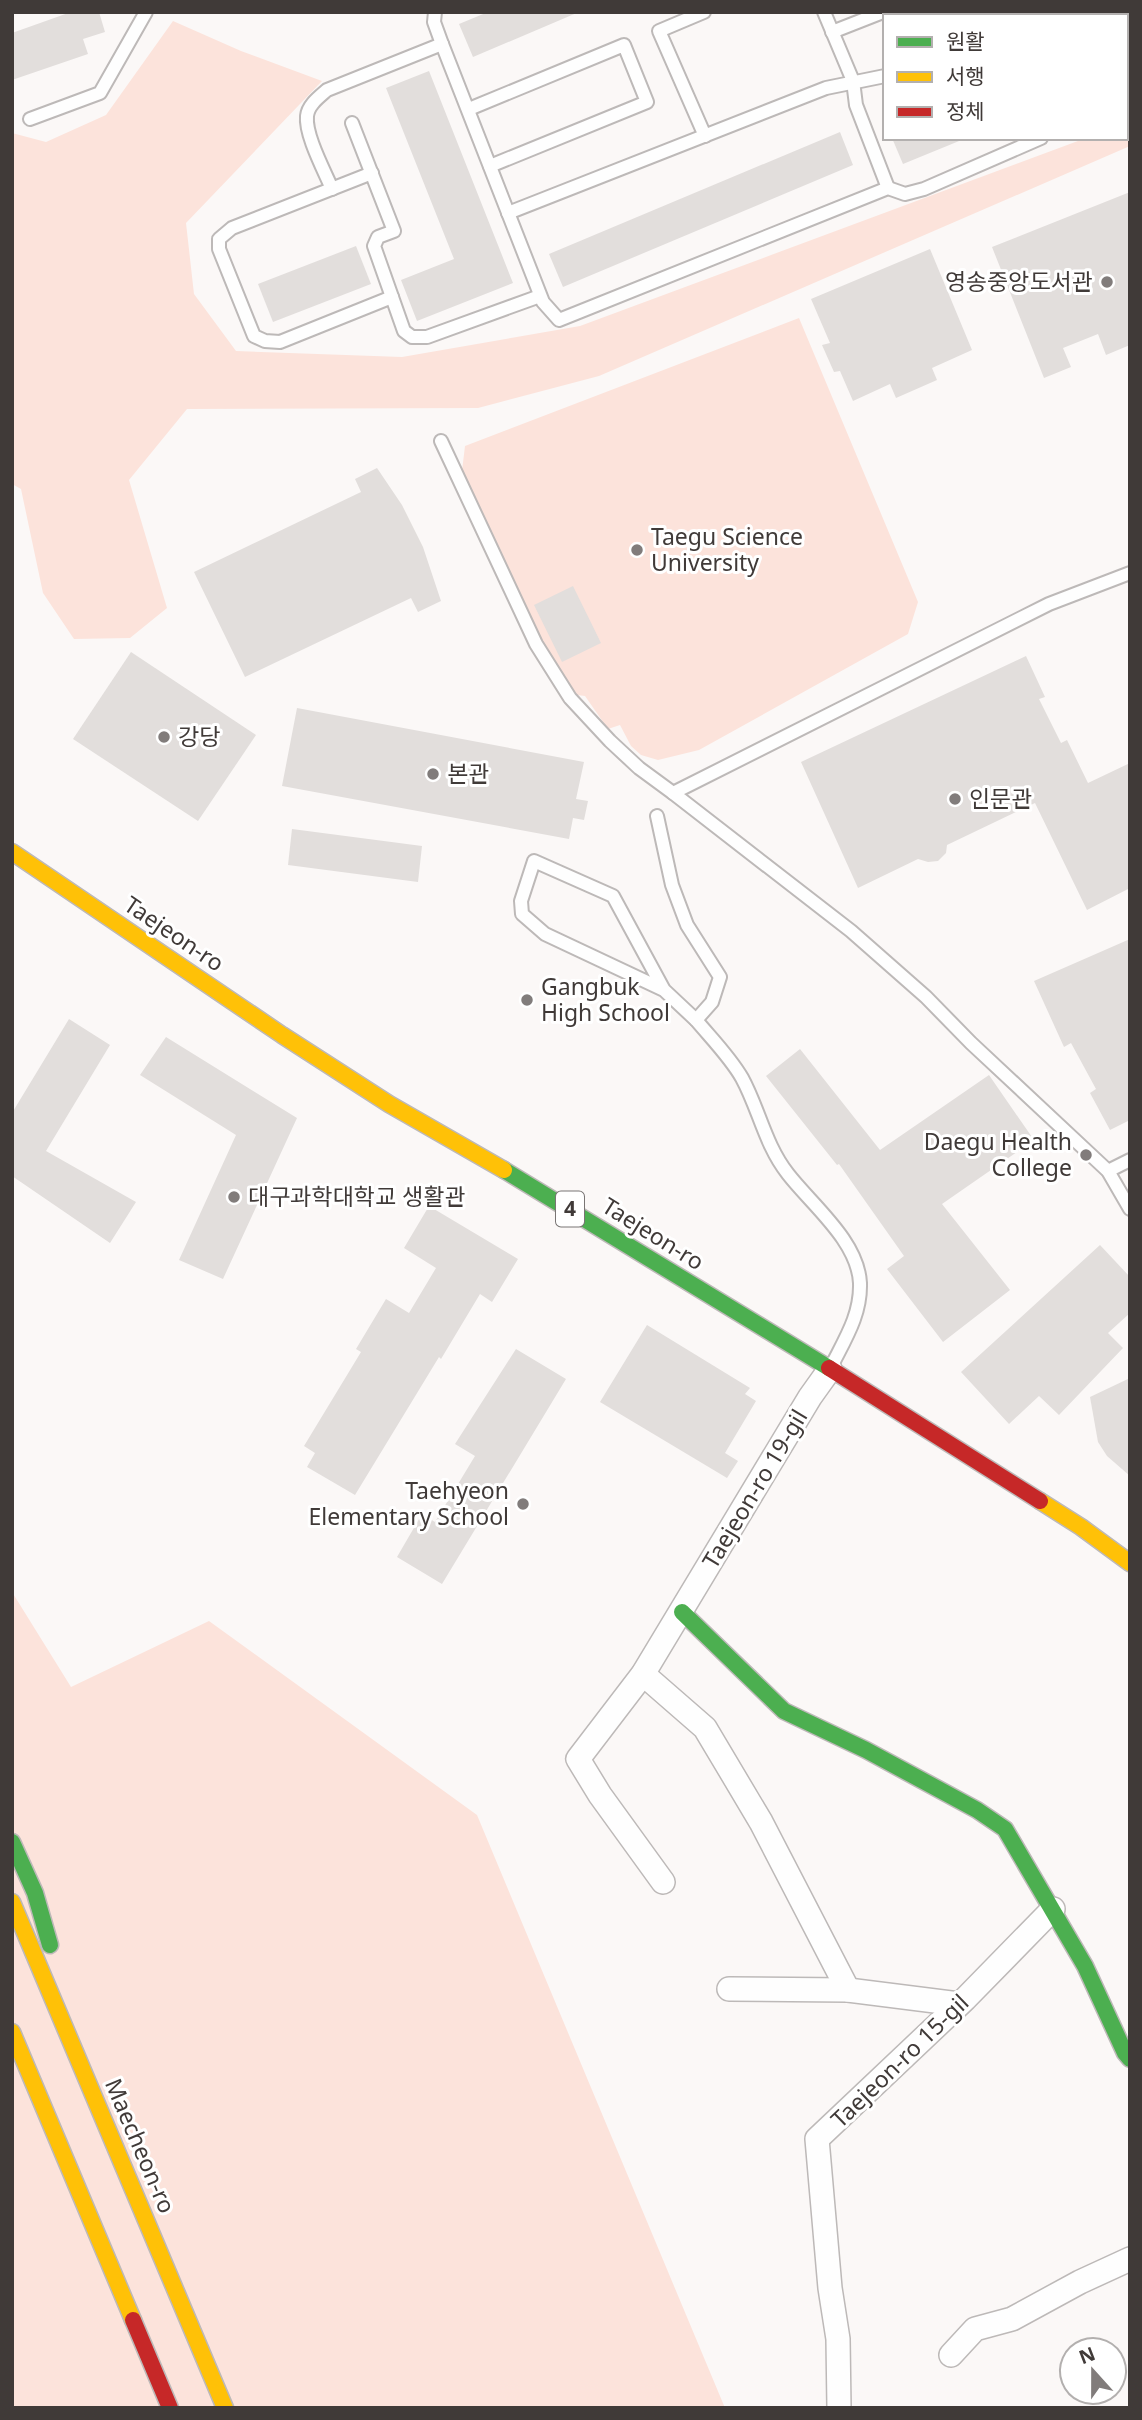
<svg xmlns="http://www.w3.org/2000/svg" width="1142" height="2420" viewBox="0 0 1142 2420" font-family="'Noto Sans','Noto Sans KR',sans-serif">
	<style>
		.green { fill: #fce3db }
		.building { fill: #e2dedc }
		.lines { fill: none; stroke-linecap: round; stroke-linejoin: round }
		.lane-casing { stroke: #bdb9b8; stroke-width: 16 }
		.street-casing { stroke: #bdb9b8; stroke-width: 26 }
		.fast-casing { stroke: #bdb9b8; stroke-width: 19 }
		.slow-casing { stroke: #bdb9b8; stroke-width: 19 }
		.jam-casing { stroke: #bdb9b8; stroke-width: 19 }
		.lane { stroke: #fefefe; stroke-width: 12 }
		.street { stroke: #fefefe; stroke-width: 23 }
		.fast { stroke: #4caf50; stroke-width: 16 }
		.slow { stroke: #ffc107; stroke-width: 16 }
		.jam { stroke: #c62828; stroke-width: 16 }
		.poi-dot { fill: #817c7b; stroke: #fff; stroke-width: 2.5 }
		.labels { text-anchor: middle; stroke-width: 6; stroke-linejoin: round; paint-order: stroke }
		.shield { fill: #fff; stroke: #797574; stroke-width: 2 }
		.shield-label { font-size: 21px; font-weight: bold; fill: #403a38 }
		.poi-label { font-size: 23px; fill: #403a38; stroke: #fff; text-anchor: start }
		.street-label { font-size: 23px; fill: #403a38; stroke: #fff }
	</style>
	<rect width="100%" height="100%" fill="#fbf8f7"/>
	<g class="green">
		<path d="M173 21 241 51 322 81 186 223 194 294 236 351 402 357 580 326 1086 138H1126V123L1130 122V146L599 376 478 408 187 409 129 480 167 608 130 638 74 639 43 593 21 489 12 484V133L46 142 106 115Z"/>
		<path d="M799 318 918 602 908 634 699 750 658 760 641 755 631 746 620 725 608 729 585 696 577 695 567 683 537 634 462 471 465 446Z"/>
		<path d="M12 1592 71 1687 209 1621 477 1815 725 2408H12Z"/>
	</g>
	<g class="building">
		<path d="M71 12H99L105 32 83 39 88 54 12 80V33Z"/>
		<path d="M488 12H579L473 57 459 24Z"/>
		<path d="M429 71 513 283 417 321 401 280 454 259 386 88Z"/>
		<path d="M840 132 853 165 563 287 549 254Z"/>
		<path d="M892 138H964V139L903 164Z"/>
		<path d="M1130 192V345L1106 355 1098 334 1063 348 1071 367 1044 378 992 247Z"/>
		<path d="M356 246 371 284 273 322 258 284Z"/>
		<path d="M930 249 972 350 932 368 937 380 896 398 890 384 853 401 840 371 834 372 822 345 830 343 811 299Z"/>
		<path d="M377 468 402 505 423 547 441 601 418 612 411 598 245 677 194 572 361 492 355 479Z"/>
		<path d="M573 586 601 643 562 662 534 605Z"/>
		<path d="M131 652 256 735 198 821 73 739Z"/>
		<path d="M1026 656 1045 697 1039 699 1061 743 1067 740 1088 783 1130 763V888L1087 910 1035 803 947 845 946 853 938 861 928 862 918 859 858 888 801 762Z"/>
		<path d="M297 708 584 762 576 799 588 801 584 820 573 818 569 839 282 786Z"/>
		<path d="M292 829 422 846 418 882 288 865Z"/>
		<path d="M1130 939V1120L1110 1130 1090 1093 1096 1089 1071 1043 1064 1047 1034 981Z"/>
		<path d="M69 1019 110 1045 46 1151 136 1202 110 1243 12 1176V1113Z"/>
		<path d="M166 1037 297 1118 223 1279 179 1260 236 1135 140 1075Z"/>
		<path d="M800 1049 880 1150 989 1075 1034 1140 942 1204 1010 1290 943 1342 887 1269 904 1256 839 1164 837 1165 766 1076Z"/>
		<path d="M429 1206 518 1259 492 1302 480 1294 441 1359 439 1357 355 1495 307 1467 315 1453 304 1446 361 1352 356 1349 386 1299 409 1313 436 1268 404 1248Z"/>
		<path d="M1100 1245 1130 1277V1313L1108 1333 1123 1348 1059 1415 1039 1396 1009 1424 961 1372Z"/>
		<path d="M647 1325 750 1388 745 1394 756 1401 725 1453 738 1461 727 1478 600 1402Z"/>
		<path d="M516 1349 566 1379 442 1584 397 1557 422 1514 435 1522 475 1456 455 1444Z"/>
		<path d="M1130 1378V1476L1107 1456 1098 1442 1090 1397Z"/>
	</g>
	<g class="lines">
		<defs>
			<g id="lane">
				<path d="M435 12 434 22 442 44 543 302 559 320 888 188 905 194 924 189 1041 138"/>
				<path d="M704 12 659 31 705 136"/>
				<path d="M824 12 853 81 856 105 888 188"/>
				<path d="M1011 12 1013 16"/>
				<path d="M1036 16 1046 12"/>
				<path d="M832 32 883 12"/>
				<path d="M1126 102 1130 100"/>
				<path d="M469 109 624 45 647 102 490 166"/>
				<path d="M30 119 100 93 146 12"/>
				<path d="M352 123 394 231 378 237 374 246 404 331 412 337H427L540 296"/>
				<path d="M372 173 232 228 219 239V249L254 336 265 341 280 342 392 297"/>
				<path d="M332 189C324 170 305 135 307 116 308 105 319 97 327 90L442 44"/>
				<path d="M508 213 826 88 885 76"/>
				<path d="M441 441 536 644 570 698 610 741 639 768 673 793"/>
				<path d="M1130 573 1049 604 673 793 851 931 926 997 971 1043 1108 1171 1130 1209"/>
				<path d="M657 816 672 885 687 925 720 977 712 1002 696 1020C711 1038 730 1057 742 1078 759 1109 765 1145 788 1174 812 1205 858 1241 860 1283 861 1315 845 1339 831 1367"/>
				<path d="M664 990 613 896 534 861 521 901 522 914 545 934 664 990 696 1020"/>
				<path d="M1108 1171 1130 1160"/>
			</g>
			<g id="street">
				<path d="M643 1674 705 1728 761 1822 848 1990"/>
				<path d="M663 1882 600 1795 578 1759 643 1674 810 1397 830 1369"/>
				<path d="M729 1989 848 1990 959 2004"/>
				<path d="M951 2355 975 2329 1012 2319 1080 2282 1130 2259"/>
				<path d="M839 2408 838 2339 830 2288 817 2139 965 1999 1053 1909"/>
			</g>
			<g id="fast">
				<path d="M504 1170 829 1368"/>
				<path d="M682 1612 784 1711 866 1750 977 1810 1005 1829 1085 1966 1125 2053 1130 2059"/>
				<path d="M12 1842 35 1893 50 1945"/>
			</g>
			<g id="slow">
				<path d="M12 852 282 1035 389 1104 504 1170"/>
				<path d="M1040 1501 1081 1527 1130 1563"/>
				<path d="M12 1902 225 2408"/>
				<path d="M12 2032 133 2320"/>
			</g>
			<g id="jam">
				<path d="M829 1368 1040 1501"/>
				<path d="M133 2320 170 2408"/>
			</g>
		</defs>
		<use href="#lane" class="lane-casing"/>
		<use href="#street" class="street-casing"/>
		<use href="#fast" class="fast-casing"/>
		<use href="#slow" class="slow-casing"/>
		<use href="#jam" class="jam-casing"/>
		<use href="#lane" class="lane"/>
		<use href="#street" class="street"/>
		<use href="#fast" class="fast"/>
		<use href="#slow" class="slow"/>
		<use href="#jam" class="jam"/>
	</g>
	<g class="poi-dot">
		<circle cx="1107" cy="282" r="7"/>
		<circle cx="637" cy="550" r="7"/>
		<circle cx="164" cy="737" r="7"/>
		<circle cx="433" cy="774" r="7"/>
		<circle cx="955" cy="799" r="7"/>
		<circle cx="527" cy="1000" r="7"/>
		<circle cx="1086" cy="1155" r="7"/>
		<circle cx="234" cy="1197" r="7"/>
		<circle cx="523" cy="1504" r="7"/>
	</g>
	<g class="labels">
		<rect class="shield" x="556" y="1191.5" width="28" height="35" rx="5"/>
		<g class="shield-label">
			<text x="570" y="1216">4</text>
		</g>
		<g class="poi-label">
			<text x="1093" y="290" text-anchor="end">영송중앙도서관</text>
			<text x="651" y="545">Taegu Science<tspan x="651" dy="26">University</tspan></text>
			<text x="178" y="745">강당</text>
			<text x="447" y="782">본관</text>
			<text x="969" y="807">인문관</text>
			<text x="541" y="995">Gangbuk<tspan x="541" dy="26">High School</tspan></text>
			<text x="1072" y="1150" text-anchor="end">Daegu Health<tspan x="1072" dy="26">College</tspan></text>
			<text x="248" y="1205">대구과학대학교 생활관</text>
			<text x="509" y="1499" text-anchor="end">Taehyeon<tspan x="509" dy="26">Elementary School</tspan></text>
		</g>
		<g class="street-label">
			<text transform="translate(174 934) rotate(34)" y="8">Taejeon-ro</text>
			<text transform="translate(653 1234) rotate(32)" y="8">Taejeon-ro</text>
			<text transform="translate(755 1489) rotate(-59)" y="8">Taejeon-ro 19-gil</text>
			<text transform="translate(900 2061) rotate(-44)" y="8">Taejeon-ro 15-gil</text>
			<text transform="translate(140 2146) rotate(67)" y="8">Maecheon-ro</text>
		</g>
	</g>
	<rect width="1142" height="2420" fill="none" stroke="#403a38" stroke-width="28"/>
	<rect x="883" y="14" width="245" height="126" fill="#ffffff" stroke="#b3b0af" stroke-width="2"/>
	<rect x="897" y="37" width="35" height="10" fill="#4caf50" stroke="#b3b0af" stroke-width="2"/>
	<text x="946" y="49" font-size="21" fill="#403a38">원활</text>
	<rect x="897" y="72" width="35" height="10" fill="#ffc107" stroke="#b3b0af" stroke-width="2"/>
	<text x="946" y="84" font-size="21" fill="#403a38">서행</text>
	<rect x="897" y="107" width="35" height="10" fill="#c62828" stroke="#b3b0af" stroke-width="2"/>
	<text x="946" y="119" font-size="21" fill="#403a38">정체</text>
	<g transform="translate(1093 2371) rotate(339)"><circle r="33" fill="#ffffff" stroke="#b3b0af" stroke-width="2"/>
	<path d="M0-5L12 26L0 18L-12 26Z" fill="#817c7b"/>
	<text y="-10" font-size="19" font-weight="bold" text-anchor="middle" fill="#403a38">N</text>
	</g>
</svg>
